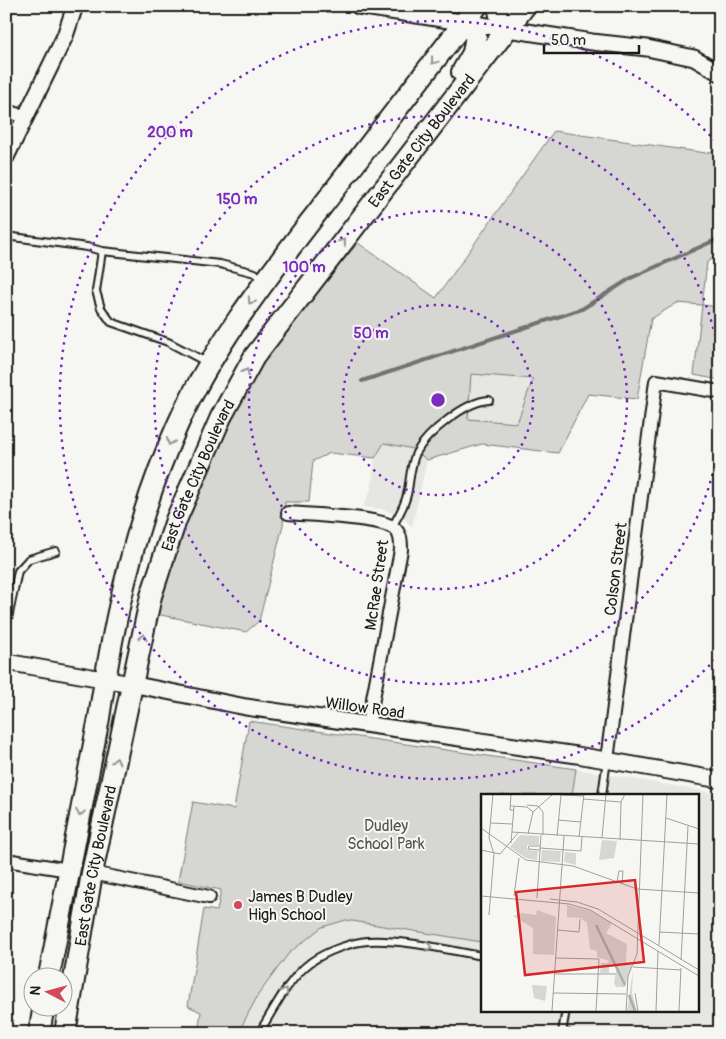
<svg xmlns="http://www.w3.org/2000/svg" width="726" height="1039" viewBox="0 0 726 1039" font-family="Pangolin,sans-serif">
	<style>
		.built { fill: #e6e6e2 }
		.green { fill: #d6d6d2; stroke: #797977; fill-rule: evenodd }
		.lines { fill: none; stroke-linecap: round; stroke-linejoin: round }
		.stream { stroke: #727271; stroke-width: 4 }
		.service-casing { stroke: #1c1c1c; stroke-width: 10 }
		.minor-casing { stroke: #1c1c1c; stroke-width: 16 }
		.tertiary-casing { stroke: #1c1c1c; stroke-width: 19 }
		.primary-casing { stroke: #1c1c1c; stroke-width: 24 }
		.service { stroke: #f6f6f2; stroke-width: 6 }
		.minor { stroke: #f6f6f2; stroke-width: 12 }
		.tertiary { stroke: #f6f6f2; stroke-width: 15 }
		.primary { stroke: #f6f6f2; stroke-width: 20 }
		.oneway { stroke: #949492 }
		.ring { fill: none; stroke: #7b2cbf; stroke-width: 2.5; stroke-dasharray: 2.5 5 }
		.poi-dot { fill: #d1495b; stroke: #f6f6f2; stroke-width: 2 }
		.labels { text-anchor: middle; stroke-width: 4; stroke-linejoin: round; paint-order: stroke }
		.street-label { font-size: 16px; fill: #1c1c1c; stroke: #f6f6f2 }
		.park-label { font-size: 16px; fill: #545453; stroke: #f6f6f2 }
		.poi-label { font-size: 16px; fill: #1c1c1c; stroke: #f6f6f2; text-anchor: start }
		.inset-river { fill: none; stroke: #acaca9; stroke-width: 2.5 }
		.inset-road { fill: none; stroke: #9f9f9c; stroke-width: 1 }
		.view { fill: #d62828; fill-opacity: 0.15; stroke: #d62828; stroke-width: 2.5 }
		.inset-edge { fill: none; stroke: #1c1c1c; stroke-width: 2.5 }
		.centre { fill: #7b2cbf; stroke: #f6f6f2; stroke-width: 2.5 }
		.ring-label { font-size: 15px; text-anchor: middle; font-weight: bold; fill: #7b2cbf; stroke: #f6f6f2; stroke-width: 4; stroke-linejoin: round; paint-order: stroke }
	</style>
	<rect width="100%" height="100%" fill="#f6f6f2"/>
	<filter id="ink" filterUnits="userSpaceOnUse"><feTurbulence type="fractalNoise" baseFrequency=".02" numOctaves="2"/><feDisplacementMap in="SourceGraphic" scale="10" xChannelSelector="R" yChannelSelector="G"/><feConvolveMatrix kernelMatrix="1 2 1 2 8 2 1 2 1" color-interpolation-filters="sRGB"/></filter>
	<g filter="url(#ink)">
		<g class="built">
			<path d="M471 374 534 379 517 423 467 419Z"/>
			<path d="M384 443 413 449 427 460 412 527 405 519 392 513 382 509 363 507 371 490 375 458Z"/>
			<path d="M576 769 720 794V1033H198L219 899 482 942V1010H697V795H572Z"/>
		</g>
		<g class="green">
			<path d="M554 131 706 153 720 148V253L707 262 702 305 720 307V380L694 375 702 305 677 303 651 319 637 399 588 394 558 453 482 444 427 460 413 449 384 443 375 458 330 453 313 461 309 502H285L283 525 259 621 246 632 156 614 170 560 192 503 231 421 268 355 326 281 358 243 436 298ZM471 374 533 379 517 423 468 419Z"/>
			<path d="M249 721 576 769 572 795H482V942L346 920 322 927 289 953 258 995 238 1033H198L201 1012 188 1006 204 909 217 911 221 890 178 881 193 802 234 809Z"/>
		</g>
		<g class="lines">
			<path class="stream" d="M362 381 582 309 631 278 720 238"/>
			<defs>
				<g id="service">
					<path d="M6 236 87 247 102 251 220 264 255 273 264 281"/>
					<path d="M102 251 96 291 101 308 111 322 168 342 208 363"/>
					<path d="M392 527C398 517 404 507 407 495 410 482 410 466 416 453 427 433 466 401 489 400"/>
					<path d="M6 628 18 571 29 559 56 551"/>
					<path d="M602 795 607 760"/>
					<path d="M566 1010 562 1032 569 1033"/>
					<path d="M259 1033C274 1009 288 979 311 962 325 952 351 942 368 941 403 939 447 950 482 956"/>
				</g>
				<g id="minor">
					<path d="M6 110 26 118"/>
					<path d="M288 513C309 515 380 517 394 528 401 534 401 541 401 550L368 725"/>
					<path d="M607 760 656 381 720 392"/>
					<path d="M6 860 69 870"/>
					<path d="M92 873 209 897"/>
				</g>
				<g id="tertiary">
					<path d="M358 6 592 42 647 48 694 58 720 73"/>
					<path d="M6 157 65 36 75 6"/>
					<path d="M6 662 131 684 246 707 577 755 720 780"/>
				</g>
				<g id="primary">
					<path d="M498 6 502 24 507 29"/>
					<path d="M462 72 473 53 476 35 464 22"/>
					<path d="M49 976 99 718C114 617 136 517 178 424 214 344 270 274 323 205 374 139 425 72 477 6"/>
					<path d="M39 1033 44 1006"/>
					<path id="s1" d="M65 1033 92 873 151 596 176 520 221 417 254 357 525 6"/>
				</g>
			</defs>
			<use href="#service" class="service-casing"/>
			<use href="#minor" class="minor-casing"/>
			<use href="#tertiary" class="tertiary-casing"/>
			<use href="#primary" class="primary-casing"/>
			<use href="#service" class="service"/>
			<use href="#minor" class="minor"/>
			<use href="#tertiary" class="tertiary"/>
			<use href="#primary" class="primary"/>
		</g>
		<defs><path id="oneway-chevron" d="M-2-3.5L2.5 0L-2 3.5" fill="none" stroke-width="1.6" stroke-linecap="round" stroke-linejoin="round" transform="scale(1.25)"/></defs>
		<g class="oneway">
			<use href="#oneway-chevron" transform="translate(434 61) rotate(128)"/>
			<use href="#oneway-chevron" transform="translate(343 242) rotate(-52)"/>
			<use href="#oneway-chevron" transform="translate(251 301) rotate(125)"/>
			<use href="#oneway-chevron" transform="translate(246 372) rotate(-61)"/>
			<use href="#oneway-chevron" transform="translate(170 442) rotate(113)"/>
			<use href="#oneway-chevron" transform="translate(143 637) rotate(-77)"/>
			<use href="#oneway-chevron" transform="translate(116 761) rotate(-78)"/>
			<use href="#oneway-chevron" transform="translate(80 813) rotate(101)"/>
			<use href="#oneway-chevron" transform="translate(429 947) rotate(9)"/>
			<use href="#oneway-chevron" transform="translate(285 991) rotate(-57)"/>
		</g>
	</g>
	<g class="ring">
		<circle cx="438" cy="400" r="95"/>
		<circle cx="438" cy="400" r="189"/>
		<path d="M720 437A284 284 0 1 1 720 363"/>
		<path d="M720 654A379 379 0 1 1 720 146"/>
	</g>
	<circle class="poi-dot" cx="238" cy="905" r="5"/>
	<g class="labels">
		<g class="street-label">
			<text dy="6" stroke="none"><textPath href="#s1" startOffset="980">East Gate City Boulevard</textPath></text>
			<text dy="6" stroke="none"><textPath href="#s1" startOffset="575">East Gate City Boulevard</textPath></text>
			<text transform="translate(615 569) rotate(-83)" y="6">Colson Street</text>
			<text transform="translate(376 585) rotate(-82)" y="6">McRae Street</text>
			<text transform="translate(365 707) rotate(8)" y="6">Willow Road</text>
			<text dy="6" stroke="none"><textPath href="#s1" startOffset="170">East Gate City Boulevard</textPath></text>
		</g>
		<g class="park-label">
			<text x="386" y="831">Dudley<tspan x="386" dy="18">School Park</tspan></text>
		</g>
		<g class="poi-label">
			<text x="248" y="902">James B Dudley<tspan x="248" dy="18">High School</tspan></text>
		</g>
	</g>
	<g transform="translate(481 794)">
		<rect width="218" height="218" fill="#f6f6f2"/>
		<path d="M39 41 58 42V51H46V56L57 57 56 66 45 64 29 53ZM121 46 136 47 133 64 118 66ZM61 56 80 57 79 68 60 67ZM84 58 95 59V71L83 68ZM86 111 109 117 131 129 125 139 146 150 145 168 151 171 144 193H135L133 189 136 173 133 170H128V179H119L120 169H127L128 167 116 163V157L109 155 106 129 100 124 86 123ZM56 116 75 123 73 161 52 160V134L32 122 41 119 55 121ZM152 176 151 199 156 217H146ZM51 191 66 192 64 207 53 204Z" fill="#d6d6d2"/>
		<path class="inset-river" d="M115 131 144 191M148 201 154 217"/>
		<path class="inset-road" d="M30 0 29 16H33M80 1 103 2M102 5 140 8M46 11 57 12 62 18V41M30 12 46 13 52 18M185 24 218 35M77 26 100 28M10 29 31 30M0 34 45 66 92 72 156 95 218 99M31 38 218 50M47 40 52 18 72 0M76 42 80 1M98 43 103 0M121 44 125 0M139 46 140 8 144 0M30 49 33 13M59 54 100 57 101 43M0 56 19 60 37 39M59 56 47 55 48 52H59M136 88 138 77H142L141 90M0 102 88 110 109 116 218 182M33 102 38 64M56 104 60 41M69 105 96 108 117 115 218 176M8 121 13 60 8 44 12 0M76 136 98 138 99 125M178 138 218 140M178 151 186 0M75 164 118 165 115 217M200 166 207 32M152 173 200 176M73 180H135M72 199 145 200M154 199 157 217M71 217 83 42M145 217 147 182 156 160 162 0M175 217 177 157M198 217 200 174"/>
		<path class="view" d="M154 86 163 168 44 181 35 98Z"/>
		<rect width="218" height="218" class="inset-edge"/>
	</g>
	<circle cx="438" cy="400" r="8" class="centre"/>
	<g class="ring-label">
		<text x="170" y="137">200 m</text>
		<text x="237" y="204">150 m</text>
		<text x="304" y="272">100 m</text>
		<text x="371" y="338">50 m</text>
	</g>
	<rect width="726" height="1039" fill="none" stroke="#f6f6f2" stroke-width="25"/>
	<rect x="12" y="12" width="701" height="1014" fill="none" stroke="#1c1c1c" stroke-width="2" filter="url(#ink)"/>
	<g transform="translate(48 992) rotate(276)"><circle r="24" fill="#f6f6f2" stroke="#9f9f9c"/>
	<path d="M0-4L9 19L0 12L-9 19Z" fill="#d1495b"/>
	<text y="-8" font-size="14" font-weight="bold" text-anchor="middle" fill="#1c1c1c">N</text>
	</g>
	<path d="M544 45v8h95v-8" fill="none" stroke="#1c1c1c" stroke-width="2.5"/>
	<text x="551" y="45" font-size="15" fill="#1c1c1c" stroke="#f6f6f2" stroke-width="4" paint-order="stroke">50 m</text>
</svg>
